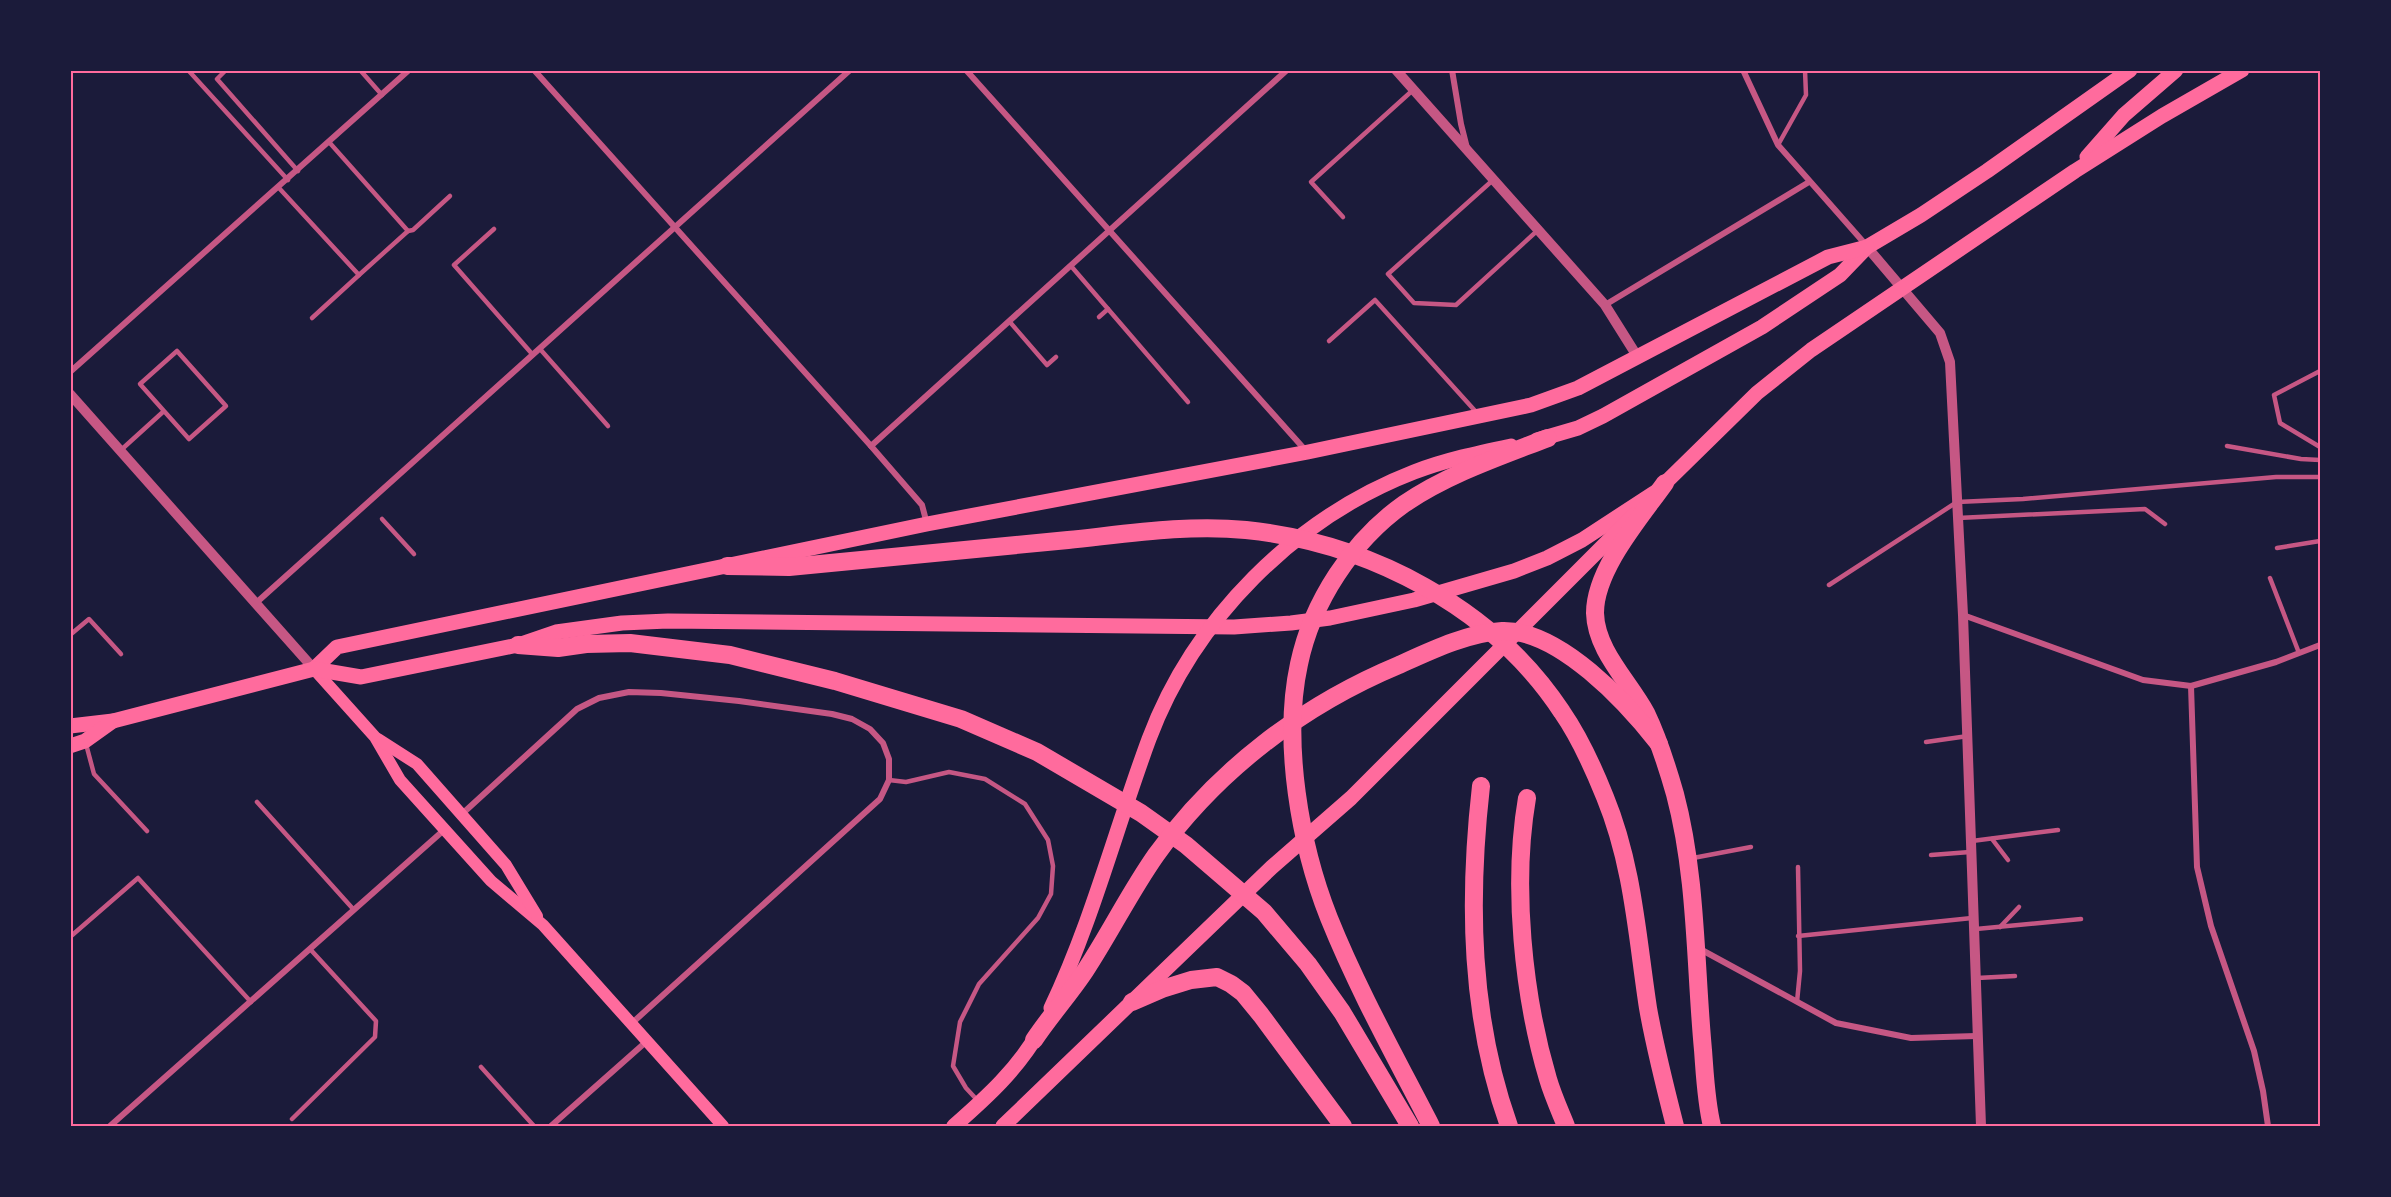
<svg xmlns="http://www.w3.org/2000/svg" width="2391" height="1197" viewBox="0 0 2391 1197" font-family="Overpass,sans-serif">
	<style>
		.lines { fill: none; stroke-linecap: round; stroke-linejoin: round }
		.service { stroke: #c65784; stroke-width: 4.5 }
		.minor { stroke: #c65784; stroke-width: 6 }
		.tertiary { stroke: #c65784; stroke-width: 10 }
		.secondary { stroke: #ff6b9d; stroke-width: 12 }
		.primary { stroke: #ff6b9d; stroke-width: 15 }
		.motorway { stroke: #ff6b9d; stroke-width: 18 }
		.neatline { fill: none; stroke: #ff6b9d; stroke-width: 2 }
	</style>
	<rect width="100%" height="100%" fill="#1b1b3a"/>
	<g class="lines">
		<g class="service">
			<path d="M188 70 288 180"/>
			<path d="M226 70 217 79 298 171"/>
			<path d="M360 70 382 95"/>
			<path d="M1778 145 1806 95 1805 70"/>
			<path d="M1493 180 1388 274 1414 303 1456 305 1538 230"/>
			<path d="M279 188 359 275 408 231 329 142"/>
			<path d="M1343 217 1311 182 1413 90"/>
			<path d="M494 229 454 265 533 355"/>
			<path d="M408 231 413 230 450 196"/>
			<path d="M1071 266 1188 402"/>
			<path d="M1099 317 1108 309"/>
			<path d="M312 318 359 275"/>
			<path d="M1009 321 1047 365 1056 357"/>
			<path d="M1329 341 1375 300 1477 413"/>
			<path d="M540 349 608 426"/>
			<path d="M2320 371 2274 395 2280 423 2320 447"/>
			<path d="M2227 446 2301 459 2320 460"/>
			<path d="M121 450 164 411 189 439 226 406 177 351 140 384 164 411"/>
			<path d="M1958 518 2145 509 2165 524"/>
			<path d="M382 519 414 554"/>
			<path d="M2277 548 2320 541"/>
			<path d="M2270 578 2299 653"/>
			<path d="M1829 585 1957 502 2023 499 2276 477H2320"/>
			<path d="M70 635 89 619 121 654"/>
			<path d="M1926 742 1968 736"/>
			<path d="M86 744 94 774 147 831"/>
			<path d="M889 780 906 782 949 772 985 779 1025 804 1048 840 1053 866 1051 894 1038 918 979 984 960 1022 953 1066 966 1088 979 1102"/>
			<path d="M257 802 354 910"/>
			<path d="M1992 839 2008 860"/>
			<path d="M1972 841 2058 830"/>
			<path d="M1931 855 1970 852"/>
			<path d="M1693 858 1751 847"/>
			<path d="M2000 927 2019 907"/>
			<path d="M1976 929 2081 919"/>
			<path d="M1798 936 1972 918"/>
			<path d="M70 937 138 878 251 1002"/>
			<path d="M1977 978 2015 976"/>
			<path d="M1797 1002 1800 971 1798 867"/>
			<path d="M481 1067 534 1126"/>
			<path d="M292 1119 375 1037 376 1021 310 949"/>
		</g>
		<g class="minor">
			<path d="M534 70 871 446 922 505 927 524"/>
			<path d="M966 70 1307 452"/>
			<path d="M1452 70 1461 124 1467 148"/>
			<path d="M1743 70 1778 145 1866 245"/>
			<path d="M1605 305 1809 182"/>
			<path d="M70 372 409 70"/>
			<path d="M871 446 1287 70"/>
			<path d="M256 603 850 70"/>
			<path d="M1963 615 2143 680 2191 686 2276 662 2320 645"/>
			<path d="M2191 686 2197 867 2211 926 2254 1051 2263 1091 2268 1126"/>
			<path d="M462 814 577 709 599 698 629 692 661 693 739 701 832 714 852 719 870 729 883 743 889 759V780L880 799 631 1024"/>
			<path d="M1700 949 1836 1023 1911 1038 1976 1036"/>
			<path d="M110 1126 444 830"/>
			<path d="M551 1126 647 1041"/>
		</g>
		<g class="tertiary">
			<path d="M1396 70 1605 305 1637 356"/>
			<path d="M1867 247 1940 333 1950 362 1963 615 1981 1126"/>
			<path d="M70 394 314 669"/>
		</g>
		<g class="secondary">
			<path d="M314 669 375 737 400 780 491 881 543 925 723 1126"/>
			<path d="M378 739 417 764 506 865 537 916"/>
		</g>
		<g class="primary">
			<path d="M2087 157 2124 115 2176 70"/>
			<path d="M1537 440 1578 428 1603 416 1762 327 1840 275 1867 247 1921 215 1987 171 2130 70"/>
			<path d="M1657 491 1757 393 1811 350 2075 171 2162 116 2242 70"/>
			<path d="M314 669 337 647 927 524 1308 452 1531 405 1578 388 1828 257 1867 247"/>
			<path d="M70 726 113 721 314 669 361 677 518 645 556 632 622 623 668 621 1234 627 1291 623 1330 618 1414 600 1514 571 1547 558 1582 540 1654 493"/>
			<path d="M70 746 85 741 113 721"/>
			<path d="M1051 1008C1092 922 1116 828 1149 739 1194 619 1295 518 1414 472 1445 460 1478 453 1511 446"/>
			<path d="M954 1126C987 1097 1018 1069 1040 1030"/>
			<path d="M1003 1126 1272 867 1351 798 1634 515"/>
		</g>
		<g class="motorway">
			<path d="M1665 483C1641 517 1595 569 1595 613 1596 651 1629 681 1646 713 1658 738 1667 766 1675 794 1697 877 1695 965 1703 1050 1705 1076 1706 1102 1712 1126"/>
			<path d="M727 566 789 567C882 558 975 549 1068 540 1126 534 1187 524 1246 530 1369 543 1493 607 1562 712 1580 738 1593 767 1605 797 1633 865 1637 936 1648 1008 1655 1048 1665 1087 1675 1126"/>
			<path d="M518 645 558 648 586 644 630 643 730 655 835 681 961 719 1037 752 1141 813 1186 845 1264 912 1308 964 1342 1012 1410 1126"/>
			<path d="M1481 786C1468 901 1470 1017 1509 1126"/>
			<path d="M1527 798C1512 885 1523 995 1548 1079 1553 1096 1560 1111 1566 1126"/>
			<path d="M1132 1002 1162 989 1191 980 1217 977 1231 984 1243 993 1261 1015 1343 1126"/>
			<path d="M1034 1040C1050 1016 1069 995 1085 971 1110 933 1130 892 1156 855 1217 770 1303 705 1399 665 1430 651 1467 633 1502 631 1559 629 1627 703 1659 744"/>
			<path d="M1431 1126C1396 1058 1358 990 1329 918 1300 845 1282 742 1299 664 1312 602 1352 541 1404 504 1448 474 1499 457 1548 438"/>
		</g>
	</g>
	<rect width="2391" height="1197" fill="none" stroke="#1b1b3a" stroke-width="144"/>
	<rect x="72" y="72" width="2247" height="1053" class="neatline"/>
</svg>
